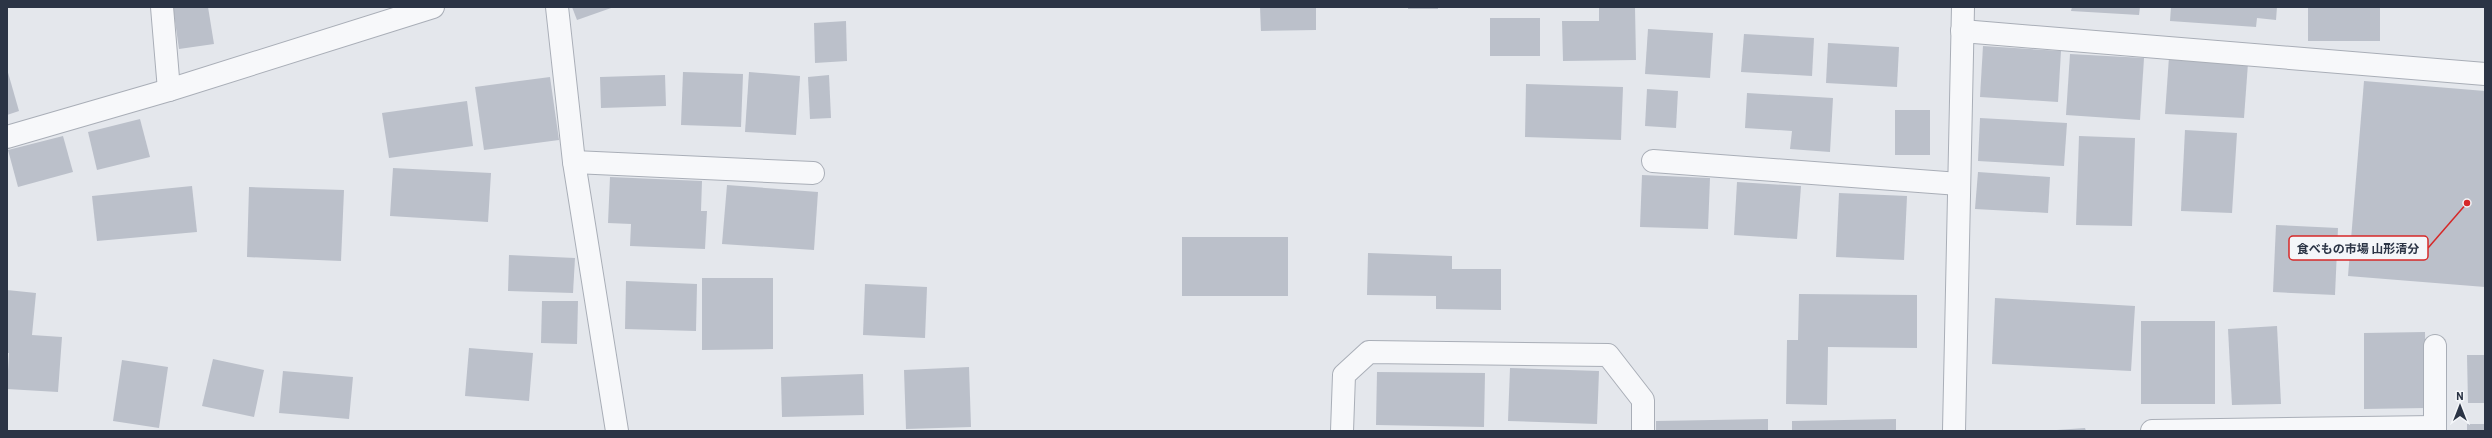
<svg xmlns="http://www.w3.org/2000/svg" width="2492" height="438" viewBox="0 0 2492 438" font-family="Barlow,'Noto Sans JP',sans-serif">
	<style>
		.building { fill: #bbc0ca }
		.lines { fill: none; stroke-linecap: round; stroke-linejoin: round }
		.minor-casing { stroke: #a9aeb7; stroke-width: 24 }
		.minor { stroke: #f7f8fa; stroke-width: 22 }
		.leader { fill: none; stroke: #d62828; stroke-width: 1.5 }
		.callout-dot { fill: #d62828; stroke: #f4f6f9; stroke-width: 1.5 }
		.callout { fill: #f4f6f9; stroke: #d62828; stroke-width: 1.5 }
		.callout-label { font-size: 12px; text-anchor: middle; font-weight: bold; fill: #2b3445 }
	</style>
	<rect width="100%" height="100%" fill="#e4e7ec"/>
	<g class="building">
		<path d="M173 7H208L214 44 179 49Z"/>
		<path d="M572 7H614L577 20Z"/>
		<path d="M1260 7H1316V30L1261 31Z"/>
		<rect x="1408" y="7" width="30" height="2"/>
		<path d="M1599 7H1635L1636 60 1563 61 1562 21H1599Z"/>
		<path d="M2072 7H2140L2139 15 2071 11Z"/>
		<path d="M2171 7H2277L2276 20 2257 18 2256 27 2170 21Z"/>
		<rect x="2308" y="7" width="72" height="34"/>
		<rect x="1490" y="18" width="50" height="38"/>
		<path d="M846 21 847 61 815 63 814 23Z"/>
		<path d="M1648 29 1713 33 1710 78 1645 74Z"/>
		<path d="M1744 34 1814 38 1812 76 1741 72Z"/>
		<path d="M1828 43 1899 47 1897 87 1826 83Z"/>
		<path d="M1983 46 2061 51 2058 102 1980 97Z"/>
		<path d="M2070 54 2144 58 2140 120 2066 115Z"/>
		<path d="M2169 57 2248 63 2244 118 2165 114Z"/>
		<path d="M7 69 19 111 7 115Z"/>
		<path d="M683 72 743 74 741 127 681 125Z"/>
		<path d="M749 72 800 76 796 135 745 132Z"/>
		<path d="M665 75 666 106 601 108 600 77Z"/>
		<path d="M829 75 831 118 810 119 808 77Z"/>
		<path d="M550 77 559 140 484 150 475 87Z"/>
		<path d="M2364 81 2485 91V287L2348 276Z"/>
		<path d="M1526 84 1623 87 1621 140 1525 137Z"/>
		<path d="M1647 89 1678 91 1676 128 1645 126Z"/>
		<path d="M1747 93 1833 98 1830 152 1790 149 1792 131 1745 128Z"/>
		<path d="M467 101 473 146 389 158 382 113Z"/>
		<rect x="1895" y="110" width="35" height="45"/>
		<path d="M1980 118 2067 123 2064 166 1978 161Z"/>
		<path d="M140 119 150 157 97 170 88 132Z"/>
		<path d="M2185 130 2237 133 2232 213 2181 211Z"/>
		<path d="M63 136 73 172 18 187 8 150Z"/>
		<path d="M2079 136 2135 138 2132 226 2076 225Z"/>
		<path d="M393 168 491 173 488 222 390 216Z"/>
		<path d="M1978 172 2050 177 2048 213 1975 209Z"/>
		<path d="M1642 175 1710 178 1708 229 1640 227Z"/>
		<path d="M610 177 702 181 701 211H707L705 249 630 246 631 224 608 223Z"/>
		<path d="M1737 182 1801 186 1797 239 1734 235Z"/>
		<path d="M727 185 818 192 814 250 722 244Z"/>
		<path d="M192 186 197 232 97 241 92 196Z"/>
		<path d="M249 187 344 190 341 261 247 257Z"/>
		<path d="M1839 193 1907 196 1904 260 1836 257Z"/>
		<path d="M2276 225 2338 228 2335 295 2273 292Z"/>
		<rect x="1182" y="237" width="106" height="59"/>
		<path d="M1368 253 1452 256V269H1501V310L1436 309V296L1367 295Z"/>
		<path d="M509 255 575 258 573 293 508 291Z"/>
		<path d="M702 278H773V349L702 350Z"/>
		<path d="M626 281 697 284 696 331 625 329Z"/>
		<path d="M865 284 927 287 925 338 863 335Z"/>
		<path d="M7 290 36 293 32 335 62 337 58 392 7 389 9 353H7Z"/>
		<path d="M1799 294 1917 295V348L1828 347 1827 405 1786 404 1787 340H1798Z"/>
		<path d="M1995 298 2135 306 2131 371 1992 364Z"/>
		<path d="M542 301H578L577 344 541 343Z"/>
		<rect x="2141" y="321" width="74" height="83"/>
		<path d="M2277 326 2281 404 2232 405 2228 329Z"/>
		<path d="M2425 332 2426 408 2364 409V333Z"/>
		<path d="M469 348 533 353 529 401 465 396Z"/>
		<path d="M2467 355H2485V403H2468Z"/>
		<path d="M213 359 264 370 254 417 202 406Z"/>
		<path d="M122 360 168 367 159 428 113 421Z"/>
		<path d="M969 367 971 427 906 429 904 370Z"/>
		<path d="M1510 368 1599 371 1597 424 1508 421Z"/>
		<path d="M283 371 353 377 349 419 279 413Z"/>
		<path d="M1377 372 1485 373 1484 427 1376 425Z"/>
		<path d="M863 374 864 415 782 417 781 377Z"/>
		<path d="M1768 419V431H1656V421Z"/>
		<path d="M1896 419V431H1792V421Z"/>
		<rect x="2467" y="424" width="18" height="7"/>
		<path d="M2085 428 2086 431H2057V430Z"/>
	</g>
	<g class="lines">
		<defs>
			<g id="minor">
				<path d="M162 7 169 90"/>
				<path d="M557 7 574 162 617 431"/>
				<path d="M1962 31 2485 74"/>
				<path d="M7 137 169 90 433 7"/>
				<path d="M1653 161 1959 184"/>
				<path d="M574 162 813 173"/>
				<path d="M1342 431 1344 375 1369 352 1608 355 1643 400V431"/>
				<path d="M1954 431 1963 7"/>
				<path d="M2152 431 2435 427"/>
				<path d="M2435 431V346"/>
			</g>
		</defs>
		<use href="#minor" class="minor-casing"/>
		<use href="#minor" class="minor"/>
	</g>
	<path class="leader" d="M2467 203L2428 248"/>
	<circle class="callout-dot" cx="2467" cy="203" r="4"/>
	<rect class="callout" x="2289" y="236" width="139" height="24" rx="4"/>
	<g class="callout-label">
		<text x="2358" y="253">食べもの市場 山形清分</text>
	</g>
	<rect width="2492" height="438" fill="none" stroke="#2b3445" stroke-width="16"/>
	<g transform="translate(2460 406)" stroke="#f4f6f9" stroke-width="3" paint-order="stroke">
	<path d="M0-3L7 15L0 10L-7 15Z" fill="#2b3445"/>
	<text y="-6" font-size="11" font-weight="bold" text-anchor="middle" fill="#2b3445">N</text>
	</g>
</svg>
